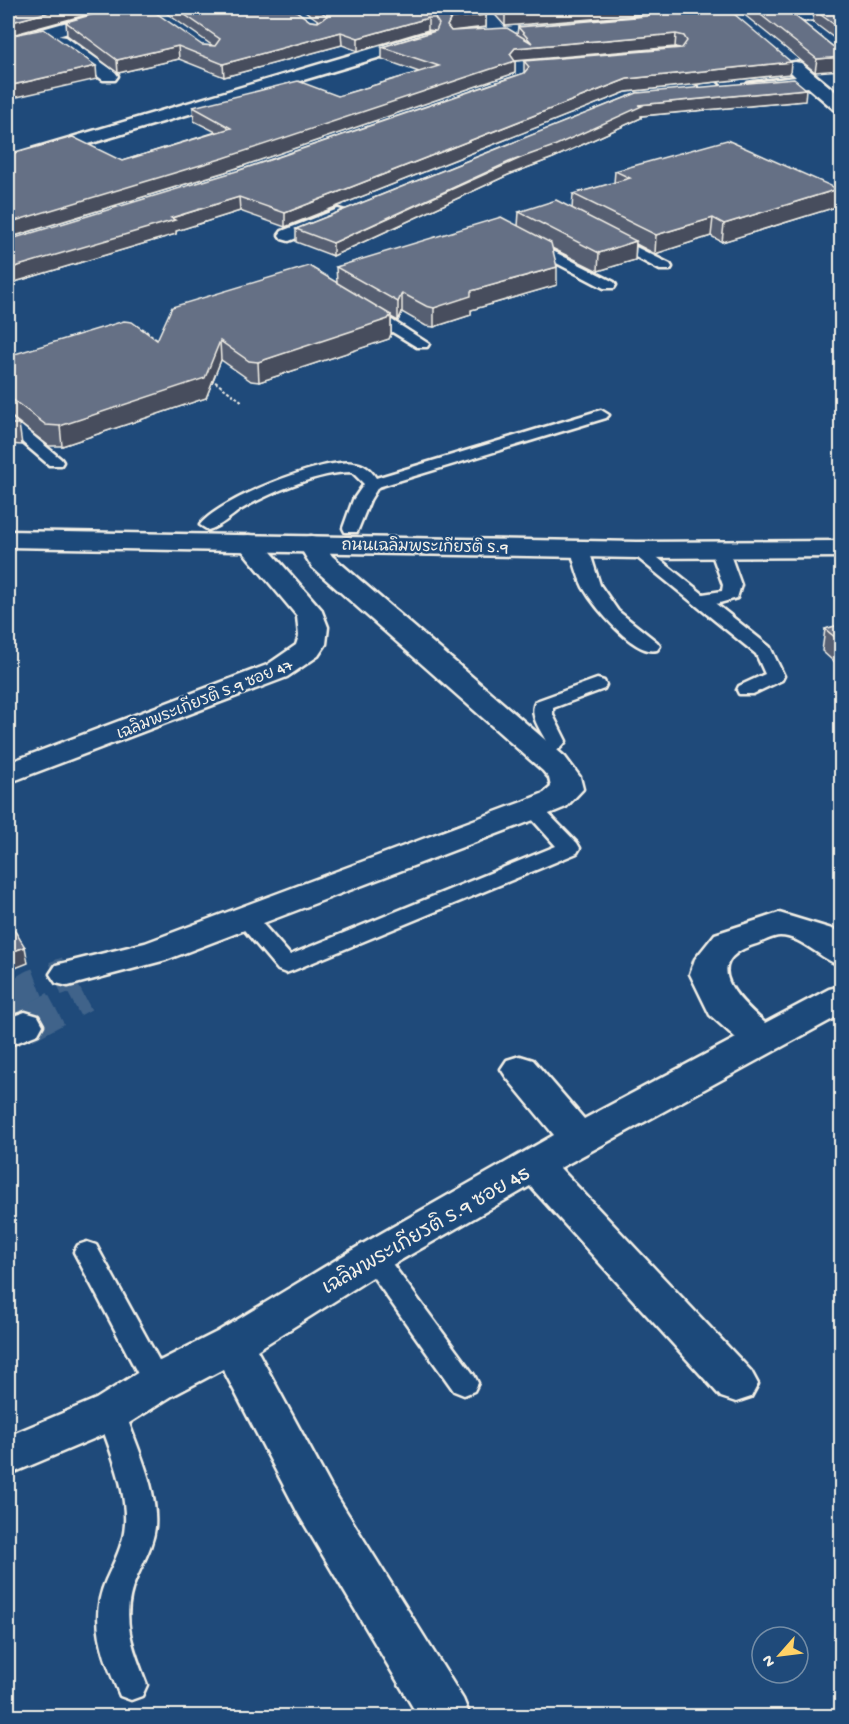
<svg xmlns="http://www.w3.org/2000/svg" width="849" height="1724" viewBox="0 0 849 1724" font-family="'Gochi Hand','Playpen Sans Thai',sans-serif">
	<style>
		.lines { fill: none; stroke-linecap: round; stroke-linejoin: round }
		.street-tunnel { stroke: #3f638a; stroke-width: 35; stroke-dasharray: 35 18; stroke-linecap: butt }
		.lane-casing { stroke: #f4f1e8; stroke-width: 5 }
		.street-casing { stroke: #f4f1e8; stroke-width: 5 }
		.secondary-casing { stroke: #f4f1e8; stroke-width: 5 }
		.path { stroke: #f4f1e8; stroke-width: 2; stroke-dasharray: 3 2; stroke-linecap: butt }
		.lane { fill: #1f4a7a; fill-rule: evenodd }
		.street { fill: #1f4a7a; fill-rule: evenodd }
		.secondary { fill: #1f4a7a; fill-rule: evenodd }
		.wall { fill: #575f72; stroke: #f4f1e8; stroke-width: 1.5 }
		.shaded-wall { fill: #474e5d; stroke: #f4f1e8; stroke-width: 1.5 }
		.building { fill: #656f85; stroke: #f4f1e8; stroke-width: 1.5 }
		.labels { text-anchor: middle; stroke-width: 4.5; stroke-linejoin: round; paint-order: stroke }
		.street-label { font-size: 16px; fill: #f4f1e8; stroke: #1f4a7a }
		.near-street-label { font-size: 20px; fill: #f4f1e8; stroke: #1f4a7a }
	</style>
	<rect width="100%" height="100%" fill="#1f4a7a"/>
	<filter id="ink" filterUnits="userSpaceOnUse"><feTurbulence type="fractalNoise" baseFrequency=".0167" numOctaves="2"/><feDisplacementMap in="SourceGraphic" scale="12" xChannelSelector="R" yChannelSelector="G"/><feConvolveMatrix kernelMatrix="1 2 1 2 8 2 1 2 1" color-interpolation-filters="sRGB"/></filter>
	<g filter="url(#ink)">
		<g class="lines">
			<g class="street-tunnel">
				<path d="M8 1002 33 987 68 974"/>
				<path d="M25 1025 83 994"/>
			</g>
			<defs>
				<g id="lane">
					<path d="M612 235 670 264 672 267 670 270H660L607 242 605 239 607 236Z"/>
					<path d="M529 239 614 282 616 285 614 288H604L524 246 522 243 524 240Z"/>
					<path d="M368 307 373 308 429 344 427 347H417L363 314 361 311Z"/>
					<path d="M601 410 609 415 606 418 378 487 370 500 357 532H345L343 528 353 500 364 484 352 472C318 472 269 493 240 510 230 517 220 527 208 530L200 525C218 500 323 458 353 463 364 464 370 469 376 478Z"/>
					<path d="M8 417 13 419 61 459 63 462 61 465H49L8 430Z"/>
					<path d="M579 542 585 543 588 547 600 585 618 611 657 642 660 646 657 650C634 656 594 606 583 587 577 575 574 560 570 547L573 543Z"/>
					<path d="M719 544 725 545 728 549 741 585 737 598 716 604 770 647 784 676 782 680 753 694H739L737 690 739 686 765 674 756 654 628 550 631 546H643L703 594 722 591 723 585 710 549 713 545Z"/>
					<path d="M597 679 604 681 606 685 604 689 553 708V715L566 741C558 753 545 760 530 756L527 752 530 748 546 741C540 729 528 714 536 701Z"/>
					<path d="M533 803 540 805 577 843 580 848 577 853 294 970 286 973 278 970 234 918 237 913 245 911 253 913 290 955 556 846 523 809 526 805Z"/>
					<path d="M87 1242 96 1245 167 1375 171 1383 167 1391 157 1395 147 1391 74 1252 78 1245Z"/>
					<path d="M373 1247 382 1250 474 1375 478 1383 474 1391 464 1395 454 1391 364 1264 360 1257 364 1250Z"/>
					<path d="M111 1400 121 1404 125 1412C137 1448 158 1489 155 1527 153 1546 143 1562 136 1579 119 1617 133 1649 147 1685L142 1696 131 1700 120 1696C104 1658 88 1620 106 1580 114 1562 124 1544 125 1524 127 1486 108 1447 97 1412L101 1404Z"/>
				</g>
				<g id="street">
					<path d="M117 8H141L139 11 55 37 8 46V36L46 28Z"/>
					<path d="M616 8H633L720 86 723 90 720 94H708Z"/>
					<path d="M842 9V19L791 21 783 16 791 11Z"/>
					<path d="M425 33 431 34 433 38 431 42 8 168V156Z"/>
					<path d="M60 36 66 37 115 72 118 76 115 80H103L54 45 52 41 54 37Z"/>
					<path d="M795 62 801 63 842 97V112L836 111 808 87 754 92 748 91 745 87 748 83 754 82 796 77 786 67 789 63Z"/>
					<path d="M338 209 345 211 348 215 345 219 289 241 282 239 279 235 282 231Z"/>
					<path d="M249 535 258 537 321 609 328 627 326 644 318 656 287 677 8 783V763L267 665 296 645 299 636 297 616 236 543 240 537Z"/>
					<path d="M311 536 320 538 332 556 565 757 580 777 583 789 566 807 544 816 166 960 68 986 56 983 50 974 56 965 145 943 522 802 544 793 551 787 549 778 543 771 312 567 298 544 302 538Z"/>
					<path d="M779 913 835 930 842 935V966C821 960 802 936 780 936 772 936 761 943 753 945 699 964 740 1001 765 1023L829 989 842 986V1014L560 1168 751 1371 758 1384 751 1397 736 1402 721 1397 530 1186 387 1268 257 1350 331 1487 463 1699 470 1716H418L299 1515 223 1369 172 1396 126 1425 8 1475V1436L96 1399 142 1370 217 1332 359 1246 554 1135 507 1078 501 1069 507 1060 520 1056 533 1060 584 1119 736 1038 710 1015 690 974 695 959 715 934Z"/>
					<path d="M25 1012 38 1016 43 1025 38 1034 8 1046V1018Z"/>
				</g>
				<path id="secondary" d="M8 531 637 542 842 541V557L637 558 8 547Z"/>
			</defs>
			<use href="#lane" class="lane-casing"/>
			<use href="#street" class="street-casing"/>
			<use href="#secondary" class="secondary-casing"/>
			<g class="path">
				<path d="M142 328 161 342"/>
				<path d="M211 379 243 402"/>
			</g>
			<use href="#lane" class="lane"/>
			<use href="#street" class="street"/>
			<use href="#secondary" class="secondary"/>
		</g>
		<g class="wall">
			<path d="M159 8H292L310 21 318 22 319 21 301 8H473L486 15V27L451 31 517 34 518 27 642 16 640 15 505 26 489 8H727L790 74 626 92 285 227 240 211 176 231V234L8 284 240 170 524 73V61L680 48 675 47 515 61V73L225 172 8 238V155L122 161 216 132 194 121 193 107 338 96 419 72 382 59V47L435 31 428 30 358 51 342 45 224 77 179 59 118 73 67 35 66 22 202 45 213 46Z"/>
			<path d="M736 8H785L836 49 815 72Z"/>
			<path d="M793 8H824L795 9Z"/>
			<path d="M842 9V44L813 22 814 10Z"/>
			<path d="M637 93 805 101 641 116V118L553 158 508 175 333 256 296 242V229Z"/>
			<path d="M615 171 838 189 836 207 722 242 711 236 655 254 636 244 635 260 598 271 552 248 557 285 471 310V315L434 327 426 326 402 312 398 321 391 317V334L389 339 259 382 251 381 221 360 206 398 62 446H49L9 415 19 424 22 445 8 444V356L157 340 337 282 336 267 518 226 519 212 572 209 573 194 614 183Z"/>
			<path d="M842 624V669L822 651 825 629Z"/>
		</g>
		<g class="shaded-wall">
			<path d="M64 8H111L8 36V23Z"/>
			<path d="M580 8H640V15L505 26V14Z"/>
			<path d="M486 15V27L451 31 447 26 451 18Z"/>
			<path d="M428 18V30L358 51V38Z"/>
			<path d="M341 32 342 45 224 77 223 64Z"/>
			<path d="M676 34 675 47 515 61V73L225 172 8 238V223L510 54 515 48Z"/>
			<path d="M178 46 179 59 118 73 117 60Z"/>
			<path d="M842 57V70L815 72 817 59Z"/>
			<path d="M791 62 790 74 626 92 285 227V213L627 79Z"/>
			<path d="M96 66 97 79 8 99V86Z"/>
			<path d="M806 89 805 101 641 116V118L553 158 508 175 333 256V243L638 105Z"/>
			<path d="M838 189 836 207 722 242 724 224Z"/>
			<path d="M239 197 240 211 176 231V234L8 284V269Z"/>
			<path d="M713 218 711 236 655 254 656 235Z"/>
			<path d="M636 241 635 260 598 271 599 253Z"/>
			<path d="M557 267V285L471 310V315L434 327V308L471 291Z"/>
			<path d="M402 293V312L398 321V302Z"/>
			<path d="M8 302 10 317 8 318Z"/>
			<path d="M391 315V334L389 339 259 382 258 362Z"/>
			<path d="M220 341 221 360 206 398 62 446 60 426Z"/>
			<path d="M25 947 28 963 8 971V953Z"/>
		</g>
		<g class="building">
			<path d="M8 8H64L8 23Z"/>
			<path d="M115 8H149L202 45 215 46 220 39 175 8H292L310 21 318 22 327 16 316 8H473L486 15 451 18 447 26 451 31 507 28 532 43 518 27 647 16 651 9 648 8H727L791 62 627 79 285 213 239 197 171 218 175 220 8 269V240L240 170 524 73 529 67 524 61 682 48 687 41 684 36 676 34 515 48 510 54 515 61 224 158 8 223V155L73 137 122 161 231 128 193 107 298 81 338 96 439 66 382 47 436 31 439 24 435 18H428L358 38 341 32 223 64 178 46 117 60 66 22Z"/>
			<path d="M500 8H580L505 14Z"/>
			<path d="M752 8H785L836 49 842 50V57L817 59Z"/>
			<path d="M842 9V30L814 10Z"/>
			<path d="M44 29 96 66 8 86V36Z"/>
			<path d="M794 79 806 89 638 105 642 106 554 146 509 162 333 243 296 229 637 93Z"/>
			<path d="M727 140 838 189 724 224 713 218 656 235 573 194 630 178 615 171Z"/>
			<path d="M556 200 636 241 599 253 519 212Z"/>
			<path d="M501 217 551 243 557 267 471 291V296L434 308 426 306 402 293 398 302 336 267Z"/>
			<path d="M309 266 391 315 388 319 258 362 249 361 220 341 205 378 60 426 46 425 8 396V356L124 321 132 322 157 340 172 307Z"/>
			<path d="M8 414 19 424H8Z"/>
			<path d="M842 624V643L825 629Z"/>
			<path d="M8 920 25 947 8 953Z"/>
		</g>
	</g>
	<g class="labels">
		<g class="street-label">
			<text transform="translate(425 545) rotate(1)" y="6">ถนนเฉลิมพระเกียรติ ร.9</text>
			<text transform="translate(204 698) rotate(-22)" y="6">เฉลิมพระเกียรติ ร.9 ซอย 47</text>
		</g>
		<g class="near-street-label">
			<text transform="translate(425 1229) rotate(-30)" y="7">เฉลิมพระเกียรติ ร.9 ซอย 45</text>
		</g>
	</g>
	<rect width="849" height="1724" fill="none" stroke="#1f4a7a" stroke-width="30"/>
	<rect x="15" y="15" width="819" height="1694" fill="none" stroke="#f4f1e8" stroke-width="2" filter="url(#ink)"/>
	<g transform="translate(780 1655) rotate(242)"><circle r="28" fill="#1f4a7a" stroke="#748da6" stroke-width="1.5"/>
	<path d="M0-4.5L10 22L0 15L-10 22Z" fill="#ffd166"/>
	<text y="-9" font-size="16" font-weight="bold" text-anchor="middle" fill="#f4f1e8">N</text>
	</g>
</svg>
